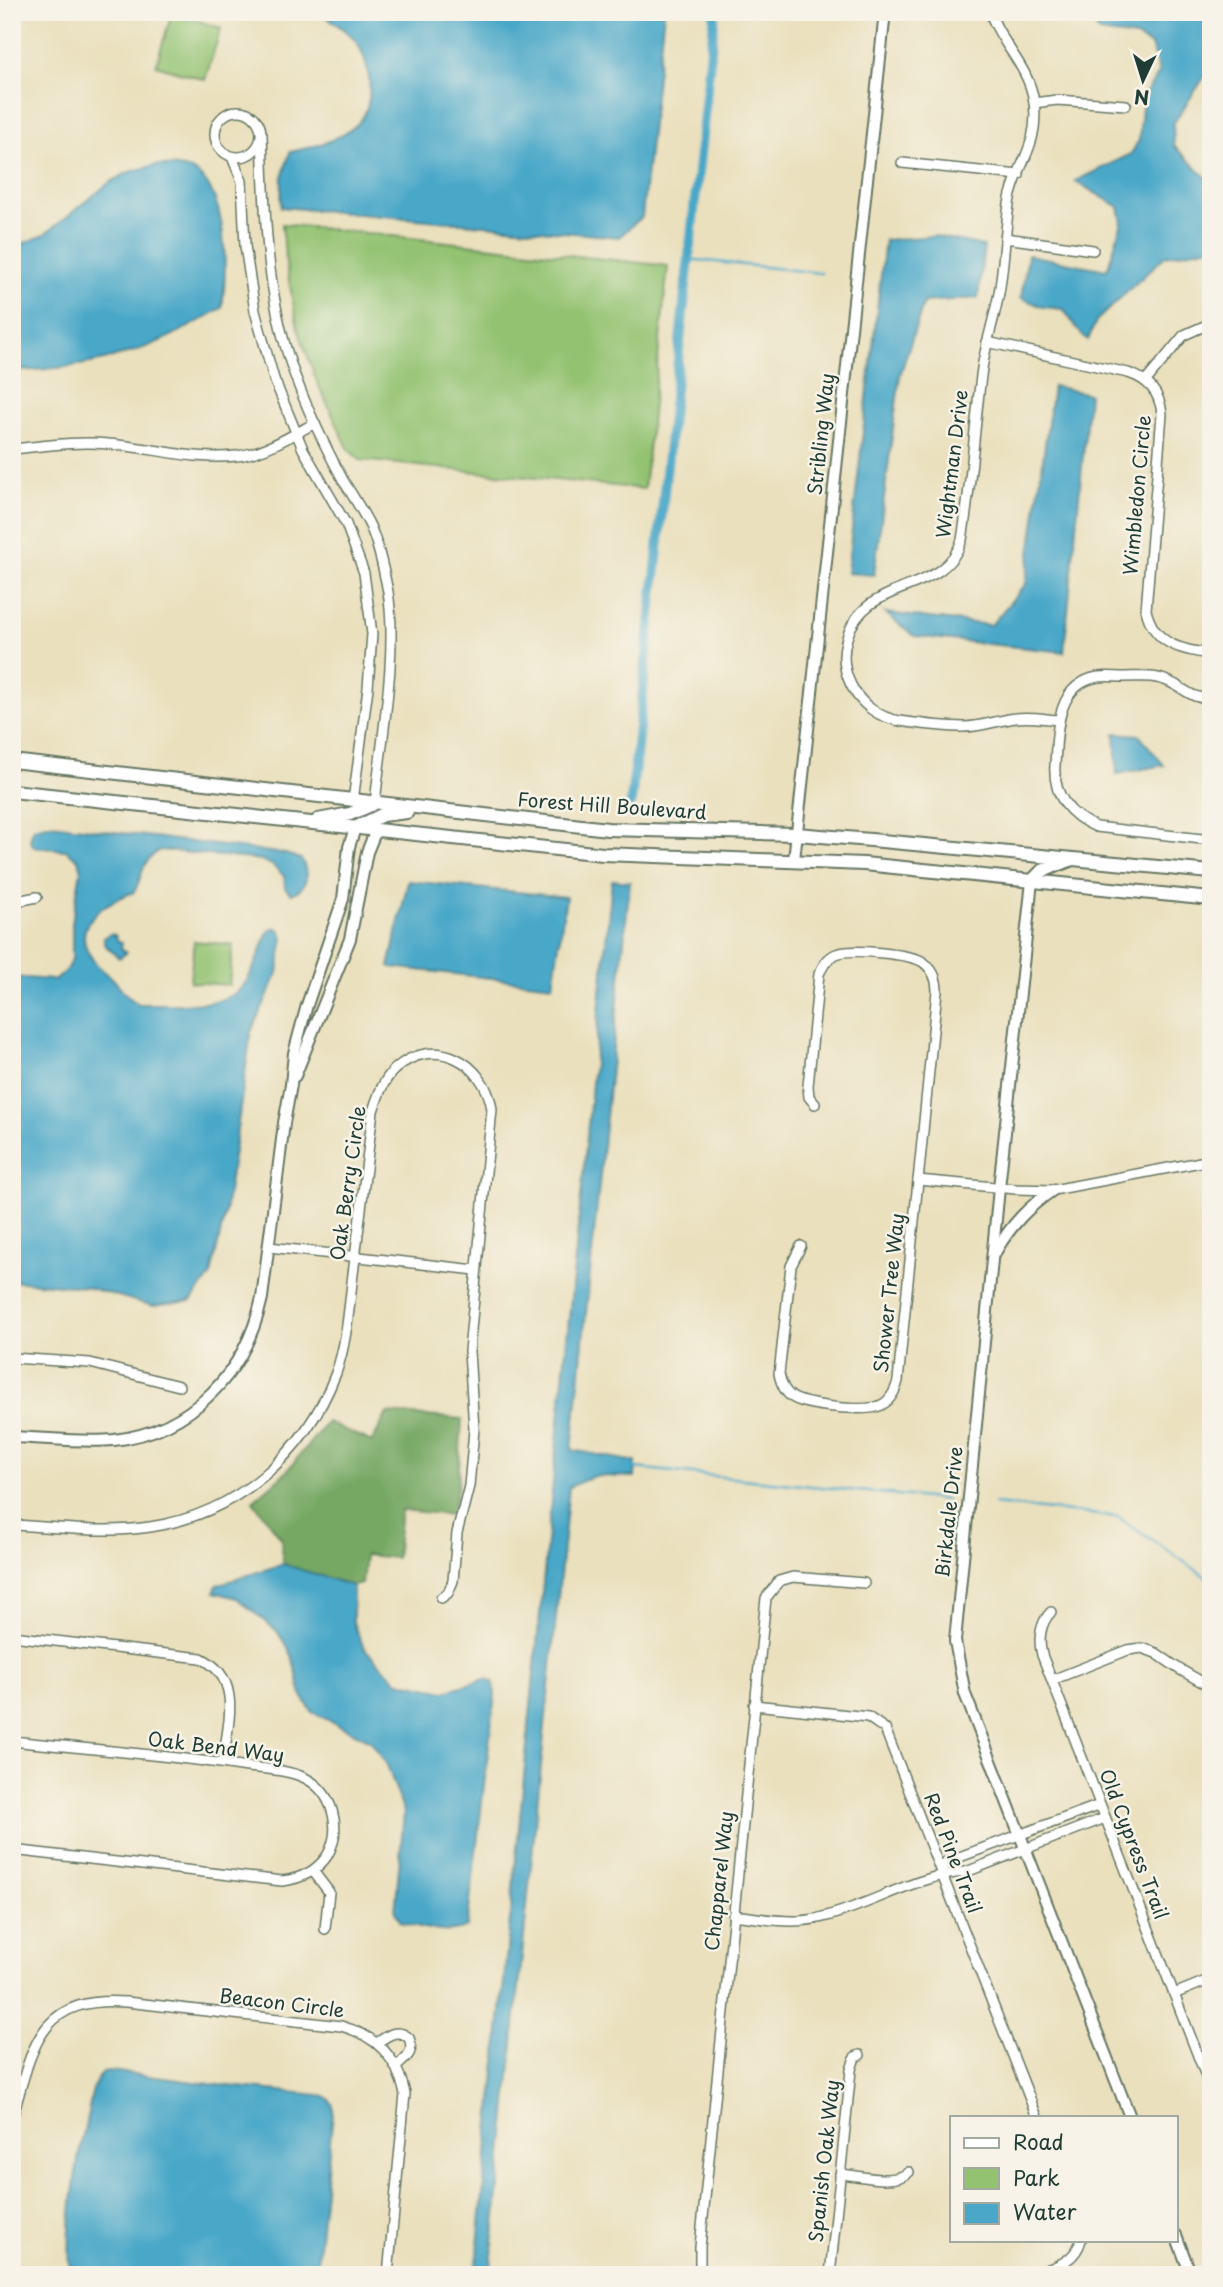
<svg xmlns="http://www.w3.org/2000/svg" width="1223" height="2287" viewBox="0 0 1223 2287" font-family="'Playpen Sans',sans-serif">
	<style>
		.green { fill: #93c271; stroke: #598052; stroke-width: 2 }
		.forest { fill: #76a863; stroke: #4a724c; stroke-width: 2 }
		.water { fill: #4aa7c8; stroke: #34727e; stroke-width: 2 }
		.lines { fill: none; stroke-linecap: round; stroke-linejoin: round }
		.stream { stroke: #4aa7c8; stroke-width: 2.5 }
		.canal { stroke: #4aa7c8; stroke-width: 10 }
		.minor-casing { stroke: #667664; stroke-width: 12 }
		.tertiary-casing { stroke: #667664; stroke-width: 14 }
		.secondary-casing { stroke: #667664; stroke-width: 16 }
		.minor { stroke: #fff; stroke-width: 9 }
		.tertiary { stroke: #fff; stroke-width: 10 }
		.secondary { stroke: #fff; stroke-width: 12 }
		.labels { text-anchor: middle; stroke-width: 5; stroke-linejoin: round; paint-order: stroke }
		.street-label { font-size: 19px; fill: #1f3d34; stroke: #f7f3e8 }
	</style>
	<rect width="100%" height="100%" fill="#f7f3e8"/>
	<filter id="ink" filterUnits="userSpaceOnUse"><feTurbulence type="fractalNoise" baseFrequency=".0143" numOctaves="2"/><feDisplacementMap in="SourceGraphic" scale="14" xChannelSelector="R" yChannelSelector="G"/><feConvolveMatrix kernelMatrix="1 2 1 2 8 2 1 2 1" color-interpolation-filters="sRGB"/></filter>
	<filter id="wash" filterUnits="userSpaceOnUse"><feTurbulence type="fractalNoise" baseFrequency=".00686" numOctaves="4" result="noise"/><feDisplacementMap in="SourceGraphic" scale="28" xChannelSelector="R" yChannelSelector="G"/><feGaussianBlur stdDeviation="1.57" result="paint"/><feColorMatrix in="noise" values="0 0 0 0 0 0 0 0 0 0 0 0 0 0 0 0 0 1.4 0 .05"/><feComposite in="paint" operator="in"/></filter>
	<g filter="url(#wash)">
		<rect width="100%" height="100%" fill="#eae0bd"/>
		<g class="green">
			<path d="M172 13 221 28 205 80 156 65Z"/>
			<path d="M282 224 668 266 644 489 360 460 349 450 317 382 298 329 286 264Z"/>
			<path d="M194 941 233 945 229 985 190 982Z"/>
		</g>
		<path class="forest" d="M387 1413 462 1419 458 1486 452 1515 401 1510 396 1558 365 1555 362 1584 353 1586 283 1564 281 1538 253 1501 286 1472 327 1422 372 1442Z"/>
		<g class="water">
			<path d="M319 12H664L642 217 619 237 281 207 282 178 290 152C313 147 337 141 355 126 376 109 371 69 360 48 353 34 332 21 319 12Z"/>
			<path d="M1084 12H1211V67L1173 124 1174 146 1211 182V247L1165 256 1096 321 1088 340C1077 332 1072 320 1063 309L1043 307 1021 298 1028 255 1107 270 1122 222 1119 207 1075 181 1131 154 1139 140 1143 97 1159 73 1151 45 1136 37 1099 32Z"/>
			<path d="M156 165C166 166 184 166 193 171 229 190 227 274 222 308 190 327 156 346 119 356 85 366 48 370 12 371V248L44 235 109 183 129 172Z"/>
			<path d="M935 236 984 246 978 298 924 302 900 375 874 575 847 573 885 240Z"/>
			<path d="M1053 386 1089 394 1064 652 914 636 885 613 991 625 1026 584Z"/>
			<path d="M1115 733 1139 735 1164 765 1117 774Z"/>
			<path d="M51 824 286 854 301 859C309 873 309 887 292 894L285 888 284 876 272 865 261 860 160 850C138 865 145 873 134 892 99 905 63 929 99 967 103 971 108 974 112 978 122 988 126 998 139 1004 167 1003 225 1010 243 986 254 972 261 948 268 932L275 927 281 931 283 939 278 973 251 1032 225 1213 211 1275 191 1301 153 1306 86 1287 12 1281V977L54 980 65 972 72 959V922L81 870 78 859 65 850 34 847 30 840 33 828Z"/>
			<path d="M612 880 630 882 572 1450 636 1462 635 1477 594 1476 569 1487 490 2275H475Z"/>
			<path d="M408 881 566 897 553 985 389 967Z"/>
			<path d="M110 934 115 935 118 941 122 942 121 948 126 953 119 958 104 944V937Z"/>
			<path d="M283 1564 353 1586V1623L364 1648 397 1681 445 1691 485 1679 493 1681 495 1694 467 1927C450 1937 420 1927 401 1922L395 1912 404 1812 387 1765 371 1741 312 1712 302 1696 292 1655 277 1631 237 1598 214 1592 217 1585Z"/>
			<path d="M110 2071 210 2084 319 2095 329 2099 333 2105V2113L316 2275H70C67 2219 75 2167 88 2113 91 2099 92 2083 103 2072Z"/>
		</g>
		<g class="lines">
			<g class="stream">
				<path d="M687 259 821 273"/>
				<path d="M635 1468 947 1500"/>
				<path d="M994 1504 1118 1517 1211 1580"/>
			</g>
			<path class="canal" d="M631 803 715 12"/>
		</g>
	</g>
	<g filter="url(#ink)">
		<g class="lines">
			<defs>
				<g id="minor">
					<path d="M990 12C1001 45 1029 66 1034 102 1040 148 1015 165 1009 204 1005 233 1004 264 999 293 994 321 984 348 981 376 974 431 971 486 962 540 943 598 865 576 847 638 842 654 844 671 851 685 860 704 879 718 900 721 921 724 943 727 964 727 981 727 999 720 1016 718 1030 716 1045 719 1059 720"/>
					<path d="M1034 103 1057 100 1126 105"/>
					<circle cx="238" cy="134" r="23"/>
					<path d="M262 134C265 223 266 305 300 389 312 420 327 450 343 480 352 495 362 510 370 526 379 546 384 571 388 592 398 653 381 741 375 804"/>
					<path d="M232 157 242 181 245 246 255 311 274 379 303 449 346 524 364 573 372 634 368 688 353 801"/>
					<path d="M902 163 1019 175"/>
					<path d="M1005 238 1093 250"/>
					<path d="M987 342 1128 373C1148 379 1160 393 1162 414L1146 610C1154 644 1180 650 1211 654"/>
					<path d="M1146 381 1184 335 1211 323"/>
					<path d="M12 449C44 446 76 441 108 444 150 447 194 461 236 456 264 453 291 436 315 423"/>
					<path d="M1211 698C1191 700 1184 687 1167 681 1154 675 1139 677 1125 677 1116 677 1107 676 1098 677 1056 684 1057 732 1055 765 1053 795 1069 815 1096 827L1211 840"/>
					<path d="M12 902 37 897"/>
					<path d="M918 1180 1016 1189 1053 1190 1211 1160"/>
					<path d="M801 1246 791 1266 779 1374C781 1383 784 1392 792 1397 805 1406 865 1412 879 1406 890 1402 895 1392 898 1381L937 991C937 979 933 969 923 962 911 954 850 948 836 954 827 958 823 966 819 974L808 1086 809 1097 815 1104"/>
					<path d="M269 1247 476 1270"/>
					<path d="M12 1358 90 1363 179 1386"/>
					<path d="M12 1525C57 1527 105 1534 150 1527 237 1514 305 1454 336 1373 347 1342 349 1307 353 1274 360 1220 366 1166 373 1111 378 1096 383 1080 395 1069 434 1034 485 1062 492 1109L469 1351 474 1429 472 1453 469 1486 457 1533 453 1581 448 1593 441 1598"/>
					<path d="M1051 1612C1040 1623 1038 1640 1042 1655L1211 2089"/>
					<path d="M12 1636 201 1658C244 1679 227 1725 223 1763"/>
					<path d="M1052 1680 1128 1650 1142 1648 1156 1653 1179 1669 1211 1687"/>
					<path d="M754 1705 868 1717 885 1729 1037 2117"/>
					<path d="M12 1741C89 1749 166 1755 241 1766 261 1769 286 1769 305 1778 333 1792 343 1829 327 1856 316 1872 300 1879 282 1881L12 1850"/>
					<path d="M313 1871 329 1892 325 1929"/>
					<path d="M942 1874 946 1862 1100 1805"/>
					<path d="M733 1915C761 1918 791 1925 819 1918 869 1907 914 1875 966 1872L1105 1818"/>
					<path d="M1174 1994 1211 1979"/>
					<path d="M377 2043C388 2035 397 2028 409 2038 415 2052 406 2058 396 2067"/>
					<path d="M12 2119C32 2050 37 1995 126 2002L341 2026C377 2036 397 2057 405 2094L388 2275"/>
					<path d="M840 2174C859 2175 893 2186 909 2172"/>
					<path d="M700 2275V2247L766 1598 779 1581 793 1577 864 1583"/>
					<path d="M830 2275 851 2070 855 2057 860 2055"/>
					<path d="M1033 2275C1053 2267 1075 2263 1081 2240"/>
				</g>
				<g id="tertiary">
					<path d="M794 860 885 12"/>
					<path d="M1032 881 999 1188 955 1641 965 1694 1130 2117"/>
					<path d="M295 1076 350 939 367 852 376 830"/>
					<path d="M996 1251C1011 1225 1028 1207 1053 1190"/>
					<path d="M12 1437C45 1438 81 1443 114 1440 192 1431 246 1372 262 1298L284 1123 291 1085 294 1053 307 1005 343 899 349 847 355 828"/>
					<path d="M1176 2235 1191 2275"/>
				</g>
				<g id="secondary">
					<path d="M12 761 608 829 796 834 871 840 1211 872"/>
					<path d="M12 791 603 854 864 864 1211 899"/>
					<path d="M318 820 350 814 371 805"/>
					<path d="M355 828 382 815 407 812"/>
					<path d="M1032 881 1042 871 1070 860"/>
				</g>
			</defs>
			<use href="#minor" class="minor-casing"/>
			<use href="#tertiary" class="tertiary-casing"/>
			<use href="#secondary" class="secondary-casing"/>
			<use href="#minor" class="minor"/>
			<use href="#tertiary" class="tertiary"/>
			<use href="#secondary" class="secondary"/>
		</g>
	</g>
	<g class="labels">
		<g class="street-label">
			<text transform="translate(821 434) rotate(-84)" y="7">Stribling Way</text>
			<text transform="translate(952 464) rotate(-83)" y="7">Wightman Drive</text>
			<text transform="translate(1137 495) rotate(-85)" y="7">Wimbledon Circle</text>
			<text transform="translate(612 806) rotate(4)" y="7">Forest Hill Boulevard</text>
			<text transform="translate(348 1183) rotate(-82)" y="7">Oak Berry Circle</text>
			<text transform="translate(889 1293) rotate(-84)" y="7">Shower Tree Way</text>
			<text transform="translate(949 1512) rotate(-84)" y="7">Birkdale Drive</text>
			<text transform="translate(216 1747) rotate(7)" y="7">Oak Bend Way</text>
			<text transform="translate(1134 1844) rotate(69)" y="7">Old Cypress Trail</text>
			<text transform="translate(953 1853) rotate(69)" y="7">Red Pine Trail</text>
			<text transform="translate(719 1881) rotate(-84)" y="7">Chapparel Way</text>
			<text transform="translate(282 2003) rotate(7)" y="7">Beacon Circle</text>
			<text transform="translate(824 2161) rotate(-84)" y="7">Spanish Oak Way</text>
		</g>
	</g>
	<rect width="1223" height="2287" fill="none" stroke="#f7f3e8" stroke-width="42"/>
	<rect x="950" y="2116" width="228" height="126" fill="#f7f3e8" stroke="#a1aaa0" stroke-width="2"/>
	<rect x="964" y="2138" width="35" height="10" fill="#ffffff" stroke="#a1aaa0" stroke-width="2"/>
	<text x="1013" y="2150" font-size="21" fill="#1f3d34">Road</text>
	<rect x="964" y="2168" width="35" height="21" fill="#93c271" stroke="#a1aaa0" stroke-width="2"/>
	<text x="1013" y="2186" font-size="21" fill="#1f3d34">Park</text>
	<rect x="964" y="2203" width="35" height="21" fill="#4aa7c8" stroke="#a1aaa0" stroke-width="2"/>
	<text x="1013" y="2220" font-size="21" fill="#1f3d34">Water</text>
	<g transform="translate(1143 80) rotate(184)" stroke="#f7f3e8" stroke-width="5" paint-order="stroke">
	<path d="M0-5L12 26L0 18L-12 26Z" fill="#1f3d34"/>
	<text y="-10" font-size="19" font-weight="bold" text-anchor="middle" fill="#1f3d34">N</text>
	</g>
</svg>
